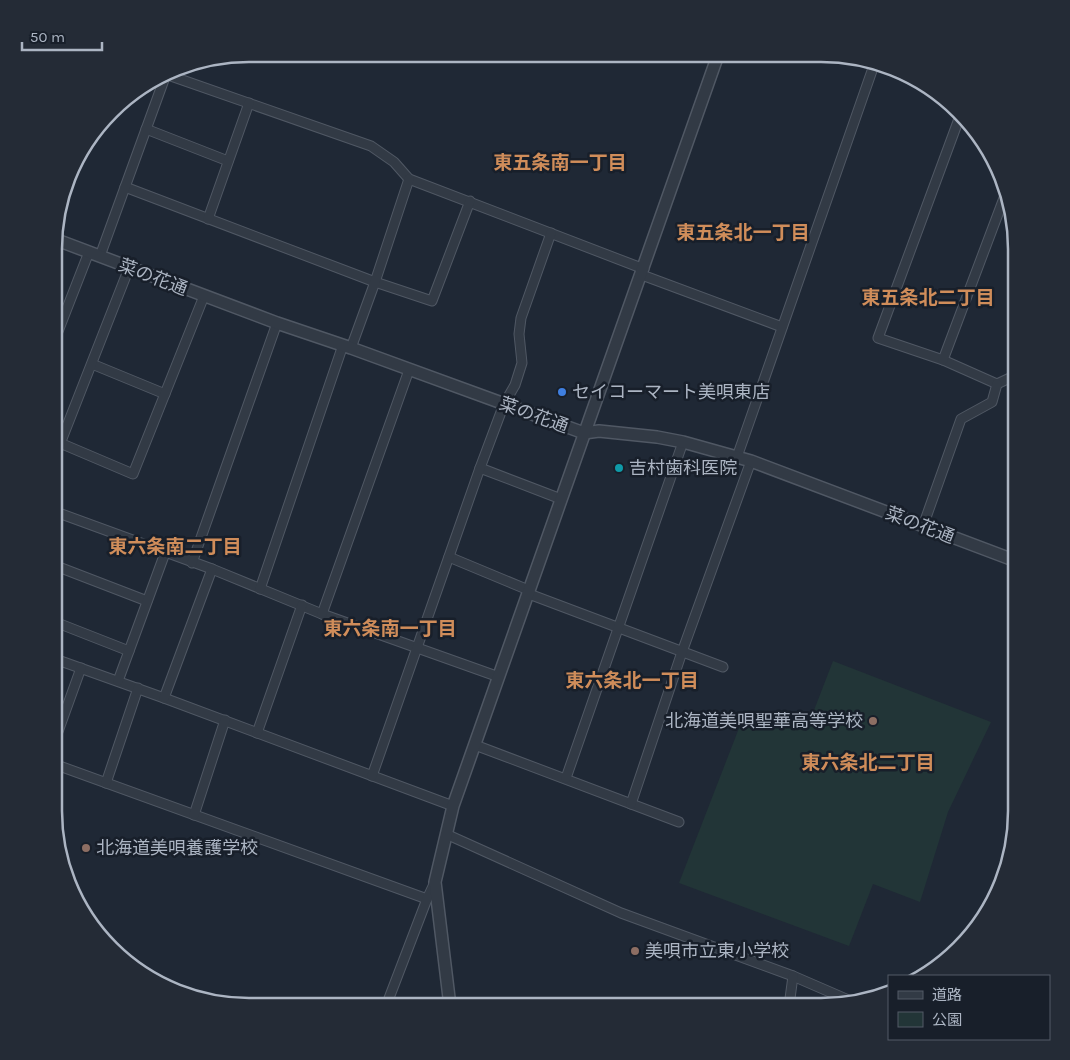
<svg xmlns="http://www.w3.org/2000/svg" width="1070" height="1060" viewBox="0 0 1070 1060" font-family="Karla,'Noto Sans JP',sans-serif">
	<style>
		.green { fill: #223537 }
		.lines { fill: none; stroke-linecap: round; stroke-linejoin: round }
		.minor-casing { stroke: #505864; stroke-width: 11 }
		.tertiary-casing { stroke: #505864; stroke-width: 14 }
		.minor { stroke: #323a45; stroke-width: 9 }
		.tertiary { stroke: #323a45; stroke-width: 11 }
		.shop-dot { fill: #3f7fe0; stroke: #181f2a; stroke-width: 2 }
		.culture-dot { fill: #0f9aa8; stroke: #181f2a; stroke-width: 2 }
		.education-dot { fill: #8d6e63; stroke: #181f2a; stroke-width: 2 }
		.labels { text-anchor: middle; stroke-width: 5; stroke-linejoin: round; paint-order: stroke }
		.street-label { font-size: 18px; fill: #acb5c3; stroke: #181f2a }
		.poi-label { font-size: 18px; fill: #acb5c3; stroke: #181f2a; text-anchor: start }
		.neighbourhood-label { font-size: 19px; font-weight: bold; fill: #d08d5a; stroke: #181f2a }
		.rim { fill: none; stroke: #acb5c3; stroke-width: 2.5 }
	</style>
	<rect width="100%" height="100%" fill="#1f2835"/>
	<path class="green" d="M833 661 991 722 948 812 920 902 873 884 849 946 679 883 746 710 806 731Z"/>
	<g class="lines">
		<defs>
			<g id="minor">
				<path d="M168 75 371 146 394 162 409 179 644 269"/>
				<path d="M960 116 878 338 943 360 997 384 1014 376 1016 372"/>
				<path d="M146 129 228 161"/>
				<path d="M125 187 375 282 432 301 470 201"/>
				<path d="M208 219 249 103"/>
				<path d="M100 256 165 77"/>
				<path d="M642 275 782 327"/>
				<path d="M57 334 89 252"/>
				<path d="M351 348 375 282 409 179"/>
				<path d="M943 360 1007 190"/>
				<path d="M92 364 165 394"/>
				<path d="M60 443 133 474 204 296"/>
				<path d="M56 454 129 268"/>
				<path d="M737 457 874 65"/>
				<path d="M480 468 561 499"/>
				<path d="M56 512 212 569 322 614 499 677"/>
				<path d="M923 526 961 419 992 402 997 384"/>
				<path d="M449 557 526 589 529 594 723 667"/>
				<path d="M192 563 277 323"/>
				<path d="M56 566 147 601"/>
				<path d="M260 589 343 345"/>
				<path d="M322 614 409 370"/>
				<path d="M55 622 129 651"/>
				<path d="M55 659 164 698 453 806"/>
				<path d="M118 681 165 553"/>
				<path d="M164 698 212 569"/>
				<path d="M257 733 302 605"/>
				<path d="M55 740 81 668"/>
				<path d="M475 745 679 822"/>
				<path d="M54 764 427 899"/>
				<path d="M372 776 480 468 504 404 515 385 522 363 519 334 521 318 551 233"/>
				<path d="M566 778 683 442"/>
				<path d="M106 783 138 688"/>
				<path d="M631 804 682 652 751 461"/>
				<path d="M194 815 225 720"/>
				<path d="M446 834 621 913 793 976 853 1002"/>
				<path d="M386 1006 427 899 435 882"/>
				<path d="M789 1006 793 976"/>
			</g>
			<g id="tertiary">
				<path d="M57 240 277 323 351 348 584 433 599 431 657 437 683 442 751 461 1016 561"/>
				<path d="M450 1006 435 882 453 806 718 55"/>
			</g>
		</defs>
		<use href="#minor" class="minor-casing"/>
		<use href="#tertiary" class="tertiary-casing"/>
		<use href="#minor" class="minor"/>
		<use href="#tertiary" class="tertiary"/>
	</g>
	<circle class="shop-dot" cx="562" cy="392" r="5"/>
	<circle class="culture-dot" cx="619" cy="468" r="5"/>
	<g class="education-dot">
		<circle cx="873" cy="721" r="5"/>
		<circle cx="86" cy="848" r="5"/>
		<circle cx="635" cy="951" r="5"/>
	</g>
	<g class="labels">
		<g class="street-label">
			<text transform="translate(153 277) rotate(21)" y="6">菜の花通</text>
			<text transform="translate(534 415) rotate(20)" y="6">菜の花通</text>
			<text transform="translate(920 525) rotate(21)" y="6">菜の花通</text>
		</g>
		<g class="poi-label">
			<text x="572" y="398">セイコーマート美唄東店</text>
			<text x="629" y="474">吉村歯科医院</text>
			<text x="863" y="727" text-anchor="end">北海道美唄聖華高等学校</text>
			<text x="96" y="854">北海道美唄養護学校</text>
			<text x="645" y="957">美唄市立東小学校</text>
		</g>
		<g class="neighbourhood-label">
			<text x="560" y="169">東五条南一丁目</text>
			<text x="743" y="239">東五条北一丁目</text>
			<text x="928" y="304">東五条北二丁目</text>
			<text x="175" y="553">東六条南二丁目</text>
			<text x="390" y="635">東六条南一丁目</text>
			<text x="632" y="687">東六条北一丁目</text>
			<text x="868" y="769">東六条北二丁目</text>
		</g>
	</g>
	<path d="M0 0H1070V1060H0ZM249 62H821A187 187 0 0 1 1008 249V811A187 187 0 0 1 821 998H249A187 187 0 0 1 62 811V249A187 187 0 0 1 249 62Z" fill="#242b36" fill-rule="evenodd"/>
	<path class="rim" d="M249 62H821A187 187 0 0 1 1008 249V811A187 187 0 0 1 821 998H249A187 187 0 0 1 62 811V249A187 187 0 0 1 249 62Z"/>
	<rect x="888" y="975" width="162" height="65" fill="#181f2a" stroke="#535b67"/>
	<rect x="898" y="991" width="25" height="8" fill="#323a45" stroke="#535b67"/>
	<text x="932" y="1000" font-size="15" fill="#acb5c3">道路</text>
	<rect x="898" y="1012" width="25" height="15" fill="#223537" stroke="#535b67"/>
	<text x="932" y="1025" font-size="15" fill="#acb5c3">公園</text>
	<path d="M22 42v8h80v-8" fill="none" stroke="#acb5c3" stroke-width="2.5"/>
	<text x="30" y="42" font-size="15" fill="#acb5c3" stroke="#181f2a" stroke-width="4" paint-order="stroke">50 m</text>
</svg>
